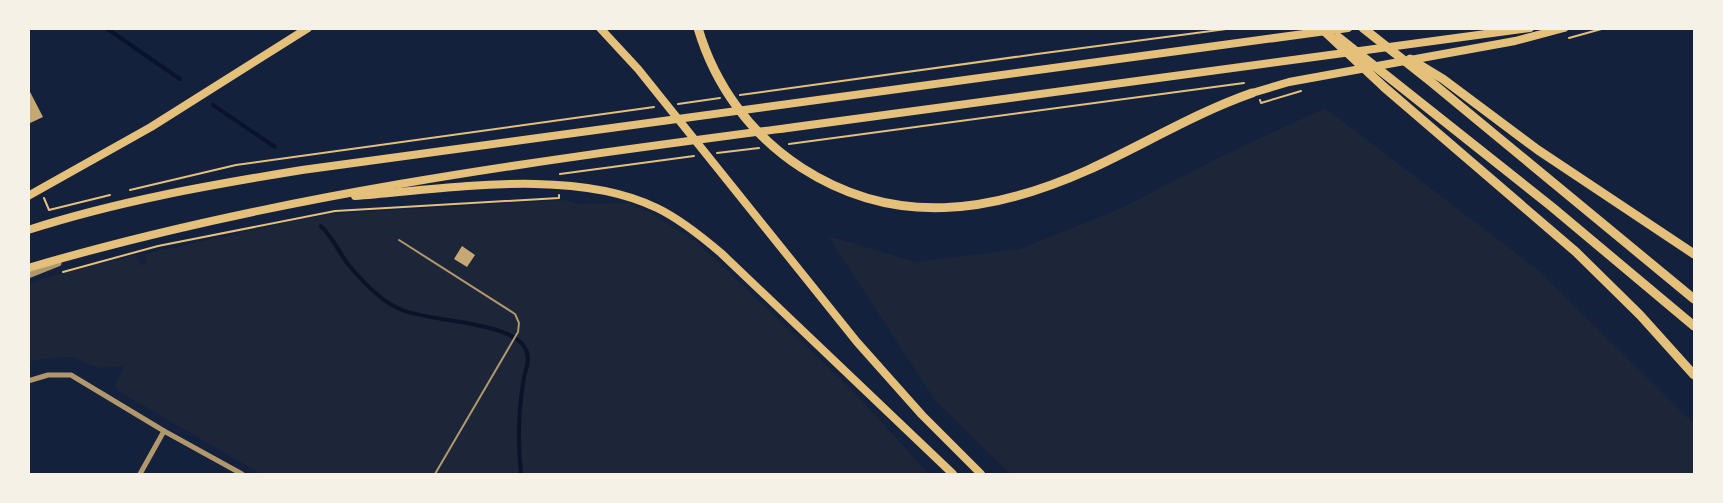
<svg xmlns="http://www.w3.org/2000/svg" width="1723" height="503" viewBox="0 0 1723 503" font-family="Ubuntu,sans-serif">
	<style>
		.green { fill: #1d2539 }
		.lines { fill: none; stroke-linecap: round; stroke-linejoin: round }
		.stream { stroke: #0b132b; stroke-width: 4 }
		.building { fill: #c6a872 }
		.path { stroke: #e5c07b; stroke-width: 2 }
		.service { stroke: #b1986c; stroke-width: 2 }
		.minor { stroke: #b1986c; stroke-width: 5 }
		.tertiary { stroke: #b1986c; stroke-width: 7 }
		.trunk { stroke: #e5c07b; stroke-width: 8 }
		.motorway { stroke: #e5c07b; stroke-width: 9 }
	</style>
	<rect width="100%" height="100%" fill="#14213d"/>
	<g class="green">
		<path d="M1325 108 1538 270 1694 424V474H1010L935 400 828 236 916 262 1020 249 1122 208 1218 158Z"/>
		<path d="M565 200 576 204 630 203 651 213 697 242 852 390 929 474H261L118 391 115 384 125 365 99 368 73 357 45 358 29 362 28 286 44 278 136 255 140 265 147 264 145 254 299 220 334 214Z"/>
	</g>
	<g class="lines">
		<g class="stream">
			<path d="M106 28 180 79"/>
			<path d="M213 105 275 147"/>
			<path d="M321 226C332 237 338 250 347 263 361 280 381 302 402 310 431 322 510 321 525 348 532 359 524 372 523 384 518 414 518 444 521 474"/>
		</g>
	</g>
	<g class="building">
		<path d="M28 88 43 117 28 124Z"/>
		<path d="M462 246 475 255 467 267 454 259Z"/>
	</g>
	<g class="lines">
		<g class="path">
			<path d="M1569 38 1605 28"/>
			<path d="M740 95 1037 54 1234 28"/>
			<path d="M1260 100 1261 103 1301 91"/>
			<path d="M678 104 720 98"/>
			<path d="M789 144 1244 83"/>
			<path d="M717 153 759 148"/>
			<path d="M560 174 694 156"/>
			<path d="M130 190 236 165 654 107"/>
			<path d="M44 198 49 210 110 195"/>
			<path d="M63 272 158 246 335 211 559 198V195"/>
		</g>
		<path class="service" d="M399 240 515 314 519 323 518 332 435 474"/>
		<g class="minor">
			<path d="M28 381 48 375H71L164 431 242 474"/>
			<path d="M140 474 164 431"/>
		</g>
		<path class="tertiary" d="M28 275 58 263"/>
		<g class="trunk">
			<path d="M600 28 638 69 857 342 922 415 981 474"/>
			<path d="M1252 93 1289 82 1515 41 1564 28"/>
			<path d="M28 196 151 127 308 28"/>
			<path d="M355 196C446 189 574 167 657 208 680 219 701 236 721 253L953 474"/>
			<path d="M28 230C118 201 210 185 302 170L1348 28"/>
			<path d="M28 268C279 194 537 161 795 127 1040 94 1285 61 1530 28"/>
		</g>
		<g class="motorway">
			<path d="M698 28C715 86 752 136 802 168 895 228 992 213 1088 170 1143 145 1195 113 1252 93"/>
			<path d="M1321 28 1384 87 1576 252 1640 315 1694 375"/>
			<path d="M1363 28 1430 81 1694 299"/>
			<path d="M1338 37 1552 207 1694 326"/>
			<path d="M1410 59 1443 79 1538 150 1694 254"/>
		</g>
	</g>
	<rect width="1723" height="503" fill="none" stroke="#f6f1e7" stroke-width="60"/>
</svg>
